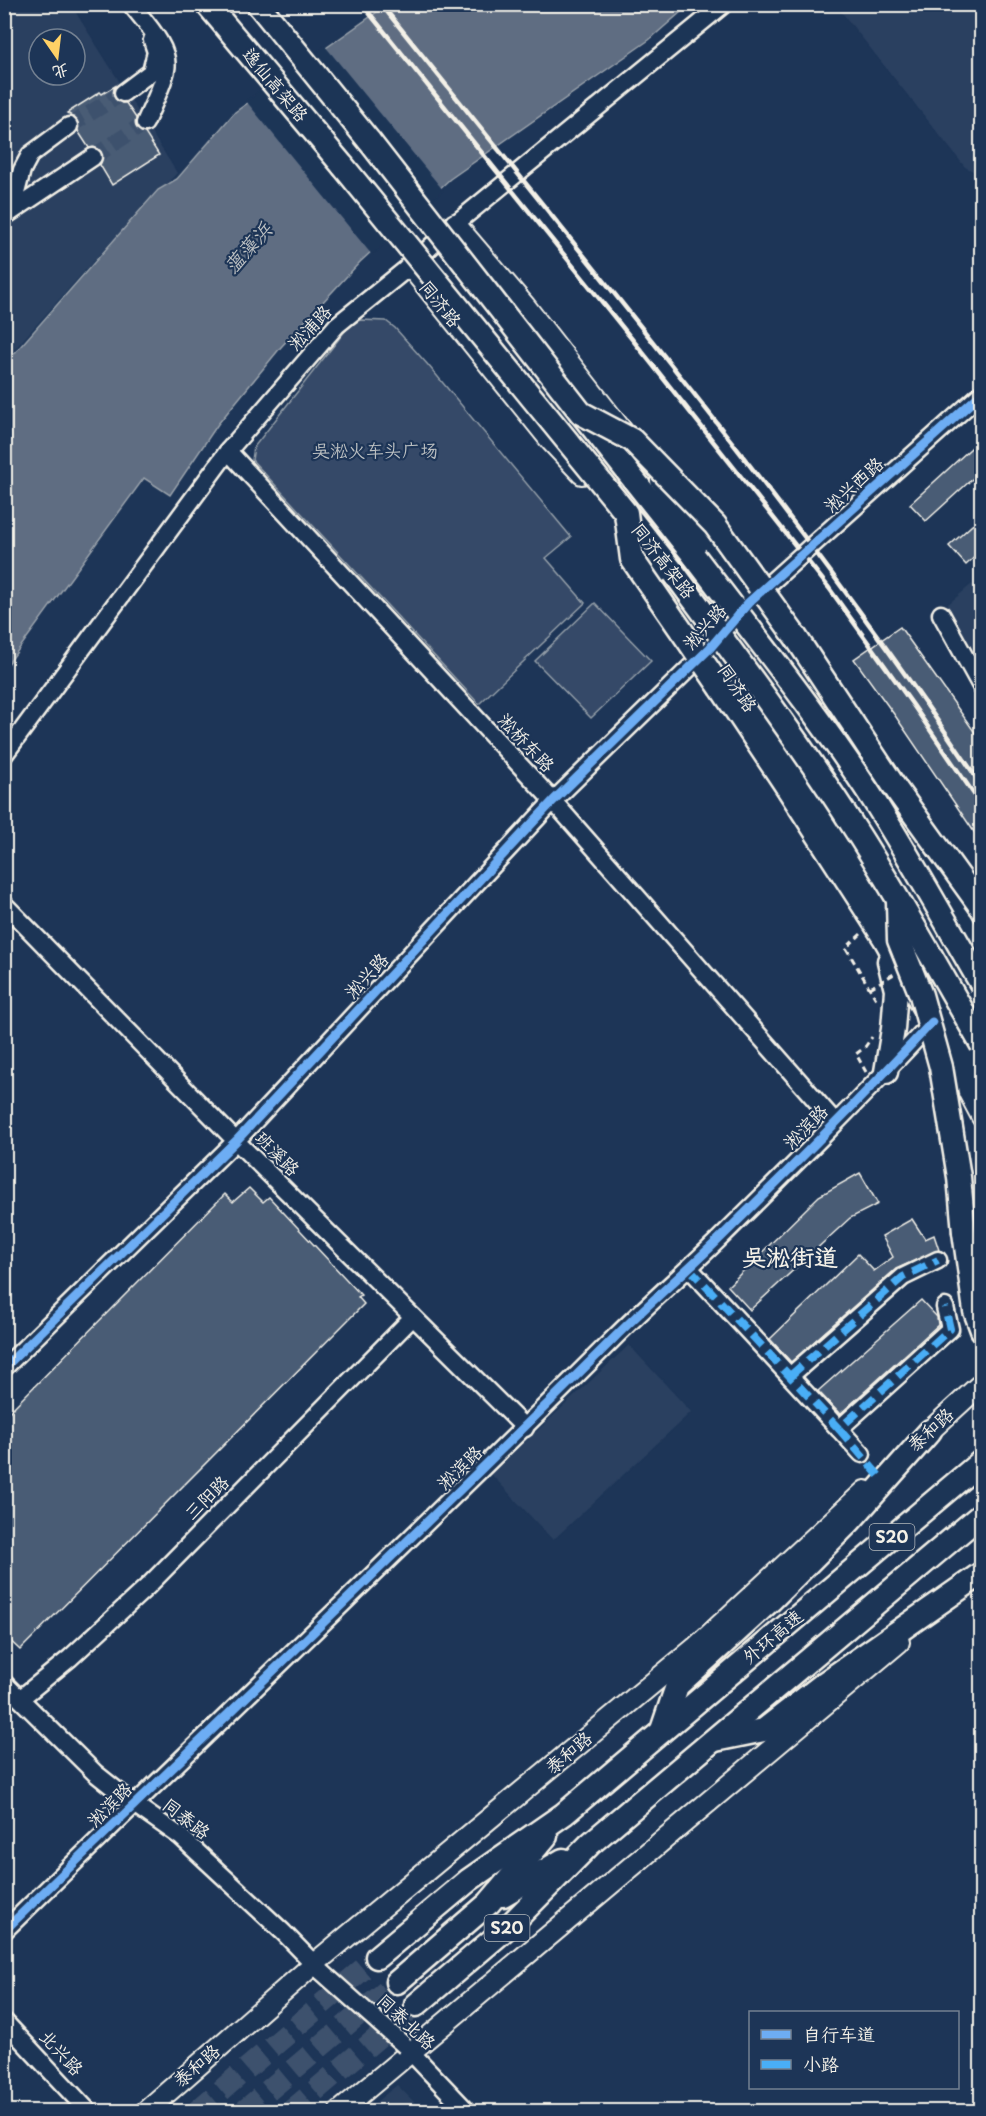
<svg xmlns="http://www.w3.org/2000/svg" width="986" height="2116" viewBox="0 0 986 2116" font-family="'Playpen Sans','LXGW WenKai TC',sans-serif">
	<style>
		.built { fill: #2a4060; fill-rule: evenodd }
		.green { fill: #354a67; stroke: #949ea8; stroke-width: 1.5 }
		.water { fill: #5e6d82; stroke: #9aa2ab; stroke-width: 1.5 }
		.pier { fill: #1d3557 }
		.building { fill: #485b74; stroke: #f4f1e8; stroke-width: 1.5 }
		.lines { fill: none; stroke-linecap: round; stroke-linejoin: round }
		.minor-tunnel { stroke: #3d516d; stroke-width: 16; stroke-dasharray: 16 8; stroke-linecap: butt }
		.highway-tunnel { stroke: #3d516d; stroke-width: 22; stroke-dasharray: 22 11; stroke-linecap: butt }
		.minor-casing { stroke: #f4f1e8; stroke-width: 21 }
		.major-casing { stroke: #f4f1e8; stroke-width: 24 }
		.highway-casing { stroke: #f4f1e8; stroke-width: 27 }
		.path { stroke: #f4f1e8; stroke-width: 3; stroke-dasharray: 6 4.5; stroke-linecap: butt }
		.minor { stroke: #1d3557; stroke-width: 16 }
		.major { stroke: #1d3557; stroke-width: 20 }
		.highway { stroke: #1d3557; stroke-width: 22 }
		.rail { stroke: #f4f1e8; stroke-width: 4.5 }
		.minor-bridge-casing { stroke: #f4f1e8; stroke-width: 21; stroke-linecap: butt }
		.highway-bridge-casing { stroke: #f4f1e8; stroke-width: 27; stroke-linecap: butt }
		.path-bridge { stroke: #f4f1e8; stroke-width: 3; stroke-dasharray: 6 4.5; stroke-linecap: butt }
		.minor-bridge { stroke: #1d3557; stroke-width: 16 }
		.highway-bridge { stroke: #1d3557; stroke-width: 22 }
		.quiet { stroke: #49aef6; stroke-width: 8; stroke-dasharray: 15 8; stroke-linecap: butt }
		.cycleway-casing { stroke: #1d3557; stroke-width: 13 }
		.cycleway { stroke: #6dadf4; stroke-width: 9 }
		.labels { text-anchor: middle; stroke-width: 4.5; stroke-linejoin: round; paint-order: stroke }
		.shield { fill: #1d3557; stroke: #b4b9bc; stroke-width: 1.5 }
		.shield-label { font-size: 16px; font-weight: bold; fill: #f4f1e8 }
		.street-label { font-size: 18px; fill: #f4f1e8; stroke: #1d3557 }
		.park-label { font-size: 18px; fill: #bbbfc1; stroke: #1d3557 }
		.water-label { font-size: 20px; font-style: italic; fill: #c0c3c4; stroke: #1d3557 }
		.district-label { font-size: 24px; font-weight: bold; fill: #f4f1e8; stroke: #1d3557 }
	</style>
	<rect width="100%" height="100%" fill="#1d3557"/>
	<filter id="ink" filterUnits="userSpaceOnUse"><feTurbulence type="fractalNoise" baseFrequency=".0167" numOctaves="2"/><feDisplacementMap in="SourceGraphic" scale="12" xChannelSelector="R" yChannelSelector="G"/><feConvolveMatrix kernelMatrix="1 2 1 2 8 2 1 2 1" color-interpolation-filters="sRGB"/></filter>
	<g filter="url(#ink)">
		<g class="built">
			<path d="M5 5H71L177 173 107 246 5 360ZM39 39H75V75H39Z"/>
			<path d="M836 5H981V175L965 167Z"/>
			<path d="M972 584 981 595V669L946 606Z"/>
			<path d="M629 1345 691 1412 553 1540 491 1474Z"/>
			<path d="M397 2085 423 2111H365Z"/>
		</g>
		<g class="green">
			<path d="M360 320 386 321 395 328 428 365 571 537 546 558 585 603 479 704 252 460 254 447 349 326Z"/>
			<path d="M595 603 651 661 591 718 535 661Z"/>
		</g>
		<path class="water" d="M387 5H689L649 40 450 179 360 262 281 347 218 424 170 495 144 478 5 668V364L158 190 177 179 235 112Z"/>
		<path class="pier" d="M325 46 443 190 372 255 246 101Z"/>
		<g class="building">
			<path d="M115 86 113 94 114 99 119 103H126L136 118V129L145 133 159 155 112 185 100 165 103 157 102 152 97 147 89 148 78 131 79 125 78 120 67 113 100 92 102 94Z"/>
			<path d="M981 439V471L926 521 910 504Z"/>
			<path d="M981 517V551L966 565 949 546Z"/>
			<path d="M900 627 981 741V842L896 717 854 659Z"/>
			<path d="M860 1173 878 1204 850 1218 750 1310 728 1286 819 1196Z"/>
			<path d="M249 1188 263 1202 269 1197 361 1295 358 1297 364 1304 20 1650 4 1635V1417L225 1194 233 1202Z"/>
			<path d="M912 1219 925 1239 934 1235 939 1250 896 1269 791 1362 770 1339 858 1254 874 1271 893 1257 882 1236Z"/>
			<path d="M921 1300 937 1317 938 1325 840 1414 818 1391Z"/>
		</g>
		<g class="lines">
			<g class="minor-tunnel">
				<path d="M69 126 123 93"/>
				<path d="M93 157 145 123"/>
			</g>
			<g class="highway-tunnel">
				<path d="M196 2112 377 1957"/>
				<path d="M243 2112 397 1982"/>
				<path d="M290 2112 416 2005"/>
			</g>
			<defs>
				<g id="minor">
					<path d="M131 4C144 21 171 48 166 70 162 88 152 106 145 123"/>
					<path d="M123 93 151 72 156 52 152 40"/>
					<path d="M11 212 22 170 30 155 69 126"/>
					<path d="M8 214 93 157"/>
					<path d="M228 451 553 801 835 1122"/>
					<path d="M941 614 982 688"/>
					<path d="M4 755 228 451 337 325 410 266 455 224 724 4"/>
					<path d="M4 904 236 1141 525 1428"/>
					<path d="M689 1268 839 1429 950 1329 945 1307"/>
					<path d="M4 1368 236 1141 553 801 710 648 749 602 982 393"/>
					<path d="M790 1376 903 1277 938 1260"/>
					<path d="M839 1429 862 1454"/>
					<path d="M4 1683 95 1773 134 1804 181 1837 283 1932 322 1972"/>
					<path d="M21 1698 70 1658 149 1585 413 1317"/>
					<path d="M4 1931C207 1733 413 1539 613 1339 647 1305 683 1274 717 1241 790 1169 863 1097 932 1022"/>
					<path d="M4 2021 89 2112"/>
					<path d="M405 2046 468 2112"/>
				</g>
				<g id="major">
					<path d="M455 224 525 306 627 437"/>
					<path d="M410 266 551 441 582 474"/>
					<path d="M661 481 822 703 867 770"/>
					<path d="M628 532 710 648 861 871 901 939"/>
					<path d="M885 797 982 953"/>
					<path d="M917 966 957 1033 982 1080"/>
					<path d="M937 1032 982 1117"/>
					<path d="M920 1440 982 1383"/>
					<path d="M145 2112 314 1964 695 1648 865 1491"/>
					<path d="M339 2112 899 1642"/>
				</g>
				<g id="highway">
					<path d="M207 4 343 166"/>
					<path d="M258 4 370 142"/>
					<path d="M581 413 695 557"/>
					<path d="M626 513 674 573"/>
					<path d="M721 688 785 784 885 939 932 1022 957 1033"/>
					<path d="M886 1072 893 1029 896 990 889 961"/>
					<path d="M964 1232 975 1311 982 1330"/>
					<path d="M662 1730 677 1686 771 1600 850 1521 930 1431"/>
					<path d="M715 1740 764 1730 826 1682 982 1573"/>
					<path d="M503 1895 563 1860"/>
					<path d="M377 1957 469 1880 564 1814 982 1461"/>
					<path d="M397 1982 489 1903 546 1836"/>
					<path d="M416 2005 509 1926 590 1844 982 1514"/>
				</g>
			</defs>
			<use href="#minor" class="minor-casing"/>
			<use href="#major" class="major-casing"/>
			<use href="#highway" class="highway-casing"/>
			<g class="path">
				<path d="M861 934 846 948 876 999"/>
				<path d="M866 1072 856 1054 865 1047 872 1037"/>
			</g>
			<use href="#minor" class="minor"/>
			<use href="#major" class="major"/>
			<use href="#highway" class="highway"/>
			<g class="rail">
				<path d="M362 4 648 359 829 588 913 705 982 806"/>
				<path d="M381 4C586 260 799 512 982 786"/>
			</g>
			<defs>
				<path id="minor-bridge" d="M322 1972 405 2046"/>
				<g id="highway-bridge">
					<path d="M370 142 581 413 632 440 715 525 795 636 898 792 981 907"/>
					<path d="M343 166 626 513 632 559 721 688"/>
					<path d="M695 557C755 636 817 713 871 796 910 857 945 921 982 985"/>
					<path d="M674 573C736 657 799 741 855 829 900 899 940 972 982 1045"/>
					<path d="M898 902 899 940 921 995 941 1067 959 1177 964 1232"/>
				</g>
			</defs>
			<use href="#minor-bridge" class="minor-bridge-casing"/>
			<use href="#highway-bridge" class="highway-bridge-casing"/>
			<path class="path-bridge" d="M870 988 894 974"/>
			<use href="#minor-bridge" class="minor-bridge"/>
			<use href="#highway-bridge" class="highway-bridge"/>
			<g class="quiet">
				<path d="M689 1268 839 1429 950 1329 945 1307"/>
				<path d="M790 1376 903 1277 938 1260"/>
				<path d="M839 1429 880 1477"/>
			</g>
			<defs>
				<g id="cycleway">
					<path d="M4 1368 236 1141 553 801 710 648 749 602 982 393"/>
					<path d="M4 1931C207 1733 413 1539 613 1339 647 1305 683 1274 717 1241 790 1169 863 1097 932 1022"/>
				</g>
			</defs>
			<use href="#cycleway" class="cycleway-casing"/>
			<use href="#cycleway" class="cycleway"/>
		</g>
	</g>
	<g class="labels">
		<g class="shield">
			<rect x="869.5" y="1524" width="45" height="26" rx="4.5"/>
			<rect x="484.5" y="1915" width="45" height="26" rx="4.5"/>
		</g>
		<g class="shield-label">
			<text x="892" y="1543">S20</text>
			<text x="507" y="1934">S20</text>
		</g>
		<g class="street-label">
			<text transform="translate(275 85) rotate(50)" y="6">逸仙高架路</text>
			<text transform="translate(440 304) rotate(51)" y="6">同济路</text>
			<text transform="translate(310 328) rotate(-47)" y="6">淞浦路</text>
			<text transform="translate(854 485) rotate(-42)" y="6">淞兴西路</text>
			<text transform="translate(663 561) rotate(52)" y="6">同济高架路</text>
			<text transform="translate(705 627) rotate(-48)" y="6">淞兴路</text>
			<text transform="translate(737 688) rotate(56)" y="6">同济路</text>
			<text transform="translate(526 743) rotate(47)" y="6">淞桥东路</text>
			<text transform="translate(367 976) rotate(-47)" y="6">淞兴路</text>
			<text transform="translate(806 1127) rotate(-45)" y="6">淞滨路</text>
			<text transform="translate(277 1154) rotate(45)" y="6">班溪路</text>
			<text transform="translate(931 1430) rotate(-43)" y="6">泰和路</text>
			<text transform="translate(460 1468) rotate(-44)" y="6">淞滨路</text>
			<text transform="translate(207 1498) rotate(-45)" y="6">三阳路</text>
			<text transform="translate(773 1637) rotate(-40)" y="6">外环高速</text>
			<text transform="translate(569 1753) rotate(-40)" y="6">泰和路</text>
			<text transform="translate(110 1805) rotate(-45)" y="6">淞滨路</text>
			<text transform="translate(186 1819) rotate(38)" y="6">同泰路</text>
			<text transform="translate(406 2022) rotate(43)" y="6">同泰北路</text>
			<text transform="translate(61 2053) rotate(47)" y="6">北兴路</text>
			<text transform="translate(197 2066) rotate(-41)" y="6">泰和路</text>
		</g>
		<g class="park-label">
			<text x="375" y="457">吴淞火车头广场</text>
		</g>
		<g class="water-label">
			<text transform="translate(248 248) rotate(-48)" y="7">蕰藻浜</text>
		</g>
		<g class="district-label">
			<text x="790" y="1266">吴淞街道</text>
		</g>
	</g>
	<rect width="986" height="2116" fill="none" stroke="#1d3557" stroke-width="24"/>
	<rect x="12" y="12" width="962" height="2092" fill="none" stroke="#f4f1e8" stroke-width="2" filter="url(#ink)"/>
	<rect x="749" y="2011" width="210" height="78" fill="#1d3557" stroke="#738091" stroke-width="1.5"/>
	<rect x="761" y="2030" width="30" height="9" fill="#6dadf4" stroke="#738091" stroke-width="1.5"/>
	<text x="803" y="2041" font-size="18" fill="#f4f1e8">自行车道</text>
	<rect x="761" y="2060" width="30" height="9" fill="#49aef6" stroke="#738091" stroke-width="1.5"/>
	<text x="803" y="2071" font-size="18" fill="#f4f1e8">小路</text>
	<g transform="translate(57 57) rotate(166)"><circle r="28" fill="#1d3557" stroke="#738091" stroke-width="1.5"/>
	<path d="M0-4.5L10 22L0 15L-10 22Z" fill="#ffd166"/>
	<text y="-9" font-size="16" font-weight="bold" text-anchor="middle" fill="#f4f1e8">北</text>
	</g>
</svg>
